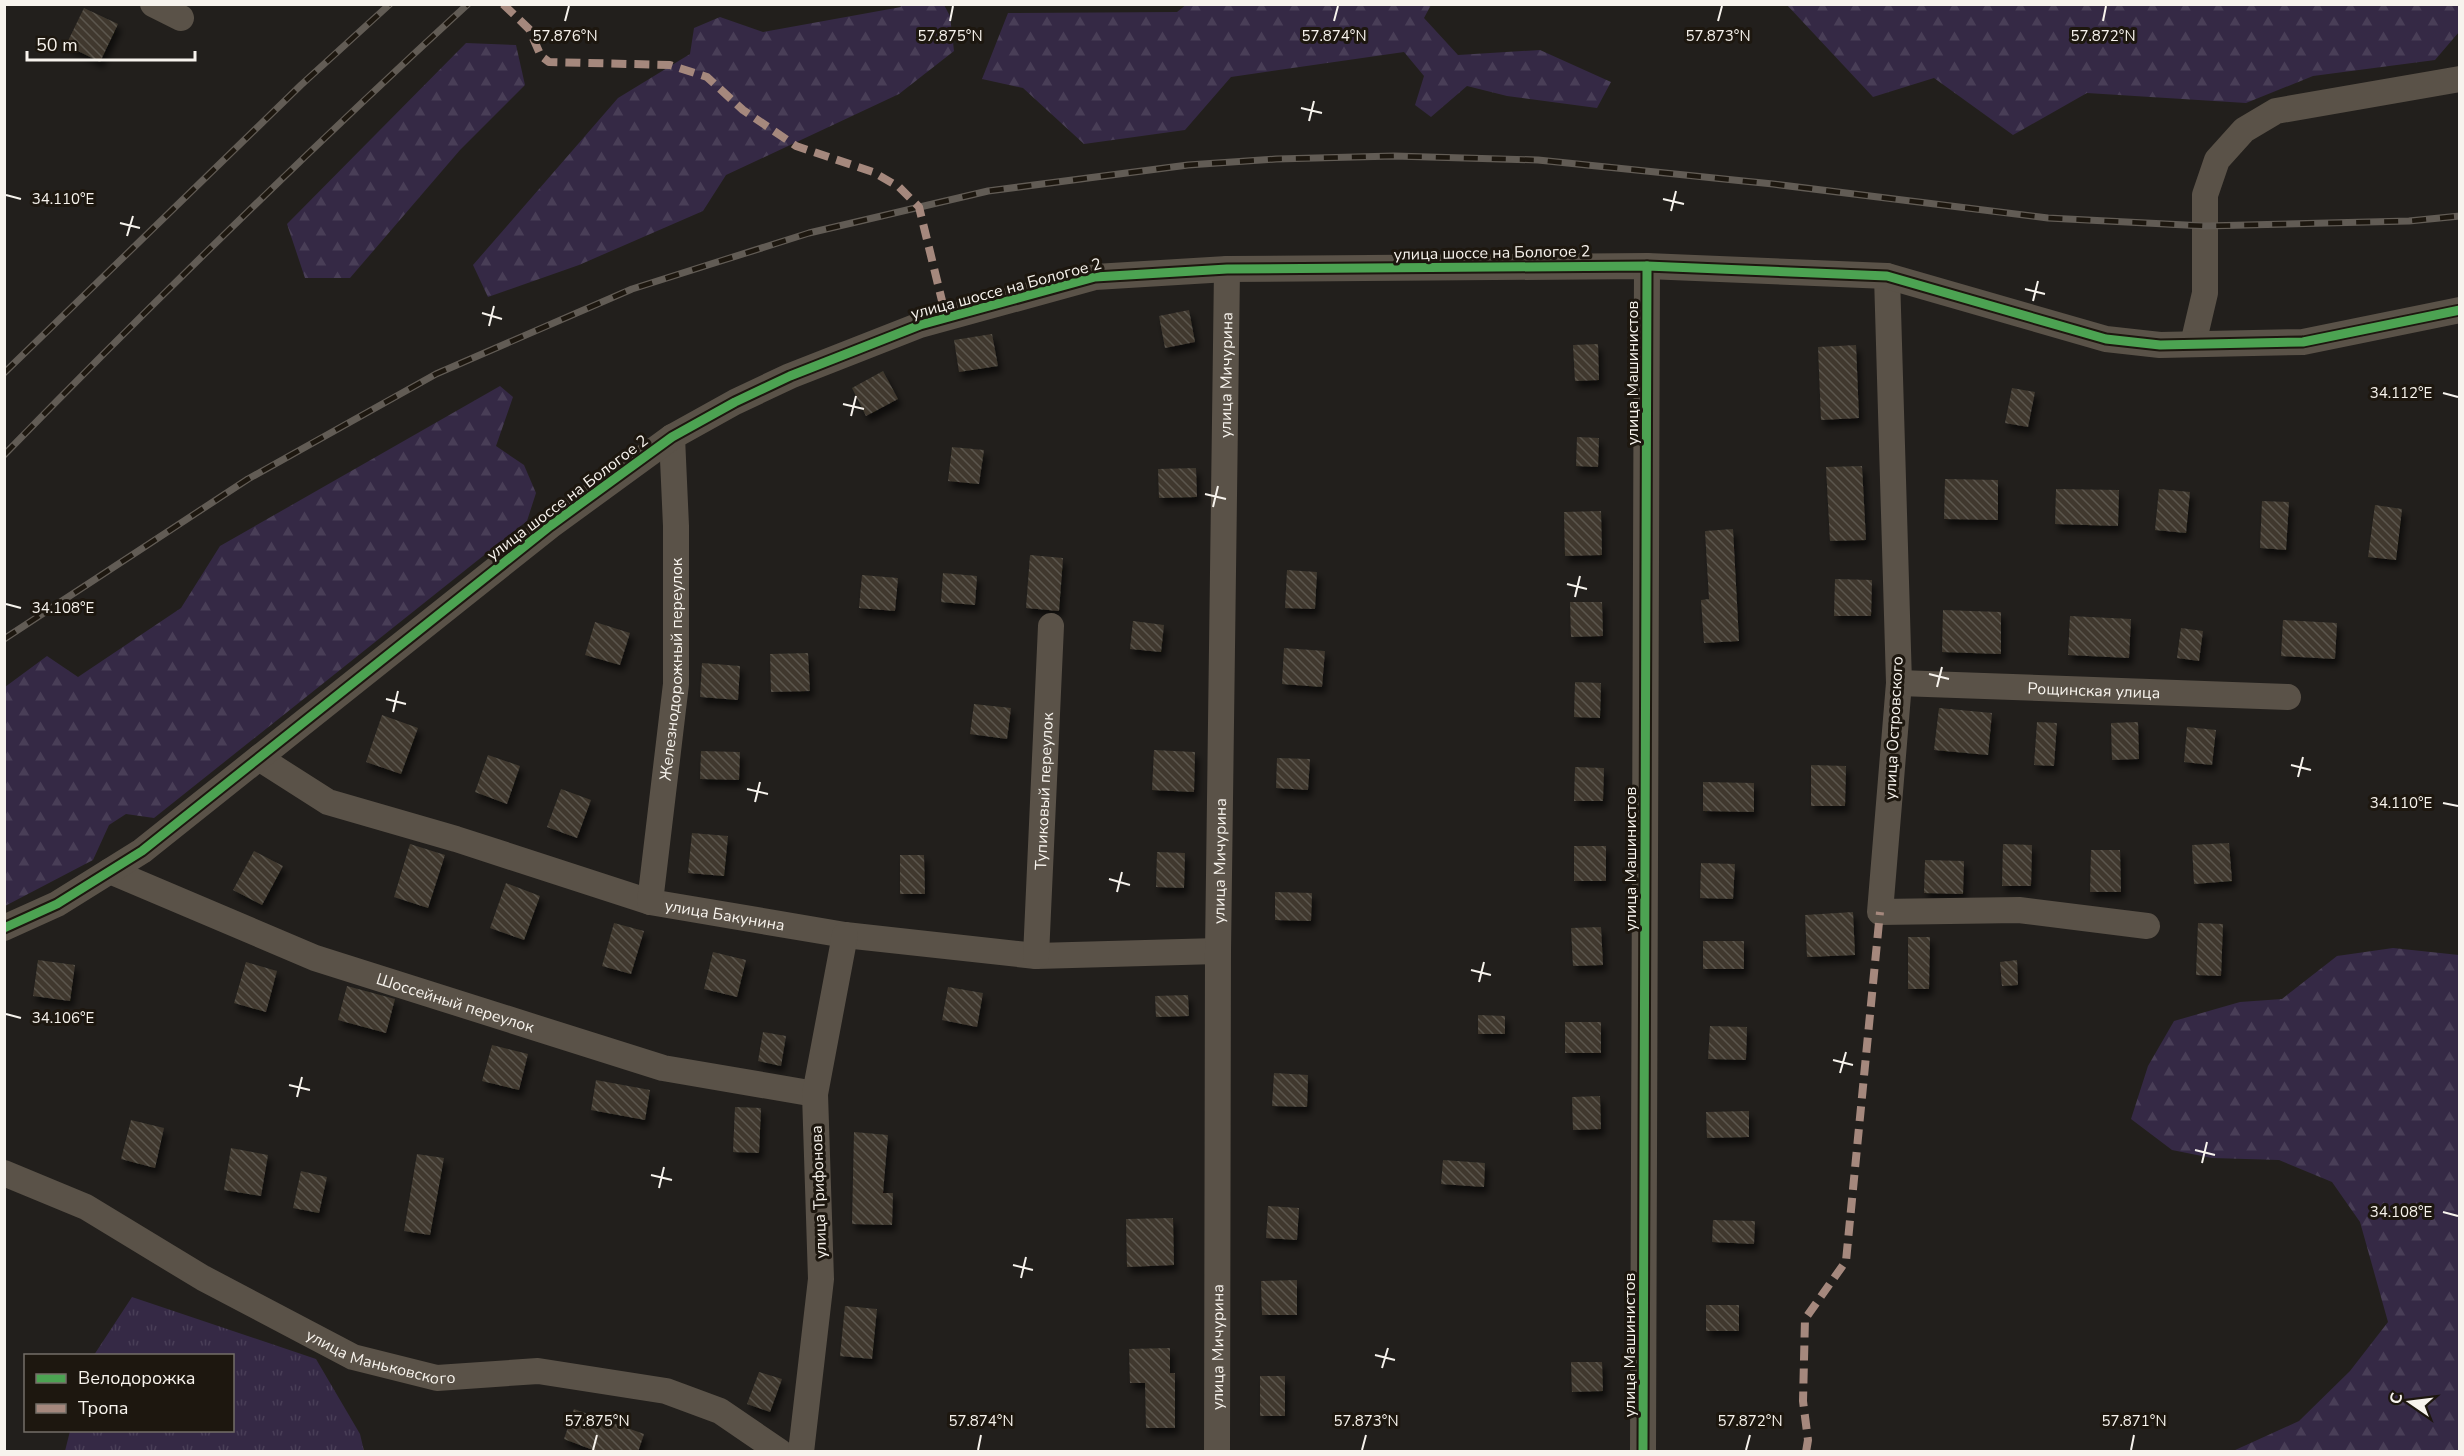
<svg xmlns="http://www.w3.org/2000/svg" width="2464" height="1456" viewBox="0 0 2464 1456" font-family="'Nunito Sans',sans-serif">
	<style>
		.forest { fill: url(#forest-firs) }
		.park { fill: url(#park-tufts) }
		.building { fill: url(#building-back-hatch); filter: url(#shadow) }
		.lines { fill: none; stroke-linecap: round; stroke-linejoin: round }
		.minor { stroke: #5a5248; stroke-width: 26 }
		.rail-casing { stroke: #625c55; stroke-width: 7 }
		.rail { stroke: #1d170f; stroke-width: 4.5; stroke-dasharray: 14; stroke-linecap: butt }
		.quiet { stroke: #a5887d; stroke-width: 8; stroke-dasharray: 15 8; stroke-linecap: butt }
		.cycleway-casing { stroke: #1d170f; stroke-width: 13 }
		.cycleway { stroke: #4ca352; stroke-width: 9 }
		.ticks { fill: none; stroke: #f7f3ed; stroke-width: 2 }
		.labels { text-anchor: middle; stroke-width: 6; stroke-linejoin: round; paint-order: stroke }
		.street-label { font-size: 16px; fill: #f7f3ed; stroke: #1d170f }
		.ticks-label { font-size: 15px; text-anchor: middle; fill: #f7f3ed; stroke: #1d170f; stroke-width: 6; stroke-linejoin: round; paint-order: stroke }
	</style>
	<defs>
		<pattern id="forest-firs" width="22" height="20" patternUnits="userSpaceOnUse" patternTransform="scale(1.5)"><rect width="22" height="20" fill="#352945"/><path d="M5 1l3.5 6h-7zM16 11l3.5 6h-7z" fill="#493e57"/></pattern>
		<pattern id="park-tufts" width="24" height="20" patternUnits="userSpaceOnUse" patternTransform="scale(1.5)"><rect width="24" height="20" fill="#352945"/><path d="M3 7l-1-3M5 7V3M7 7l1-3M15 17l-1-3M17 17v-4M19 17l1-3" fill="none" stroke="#493e57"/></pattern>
		<pattern id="building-back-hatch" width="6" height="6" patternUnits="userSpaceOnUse" patternTransform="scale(1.5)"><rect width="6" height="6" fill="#3f392f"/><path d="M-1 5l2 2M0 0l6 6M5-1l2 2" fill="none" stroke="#5c564d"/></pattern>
		<filter id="shadow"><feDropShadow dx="3.5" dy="6" stdDeviation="3" flood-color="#0009"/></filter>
	</defs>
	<rect width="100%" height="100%" fill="#221f1c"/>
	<g class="forest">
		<path d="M1187 4 1431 5 1424 18 1458 55 1540 50 1611 82 1597 108 1507 96 1467 86 1431 117 1415 105 1424 76 1404 52 1231 77 1185 130 1084 144 1023 88 982 79 1008 13 1177 12Z"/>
		<path d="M2459 4V32L2435 60 2313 76 2246 103 2087 93 2013 135 1934 78 1873 97 1787 5Z"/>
		<path d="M900 5H944L950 16 954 51 899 94 726 175 703 211 579 265 488 297 473 265 618 98 690 54 694 28 720 17 763 32 901 7Z"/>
		<path d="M466 43 516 45 525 85 460 150 350 278H305L287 224Z"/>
		<path d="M500 386 513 397 496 446 524 465 536 493 527 521 154 818 126 814 109 825 93 860 5 906V687L47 656 78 677 181 608 220 546Z"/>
		<path d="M2393 948 2459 955V1451H2233L2299 1421 2350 1371 2388 1322 2360 1222 2332 1182 2279 1160 2212 1158 2172 1150 2131 1119 2148 1066 2174 1021 2240 1002 2282 999 2337 956Z"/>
	</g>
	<path class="park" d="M132 1297 316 1359 360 1434 364 1451H65L70 1431 232 1430V1356L94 1355Z"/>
	<g class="building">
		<path d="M84 8 118 24 100 62 66 45Z"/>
		<path d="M1189 310 1195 342 1165 348 1159 316Z"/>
		<path d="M992 334 998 366 959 372 954 340Z"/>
		<path d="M1598 344 1599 380 1575 381 1573 345Z"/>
		<path d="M1856 345 1859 418 1821 420 1818 347Z"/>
		<path d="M883 371 898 399 866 416 852 388Z"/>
		<path d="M2012 388 2035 392 2028 427 2005 423Z"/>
		<path d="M1577 437 1599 438 1598 467 1576 466Z"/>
		<path d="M952 447 984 450 979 484 948 481Z"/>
		<path d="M1862 466 1866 540 1830 541 1826 467Z"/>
		<path d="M1196 468 1197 497 1159 498 1158 469Z"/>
		<path d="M1945 479 1998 480V520L1944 519Z"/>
		<path d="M2056 489 2119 490 2118 526 2055 524Z"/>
		<path d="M2159 489 2190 492 2186 533 2155 530Z"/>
		<path d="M2262 501 2289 502 2286 550 2260 548Z"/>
		<path d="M2375 505 2402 509 2396 560 2368 557Z"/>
		<path d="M1601 511 1602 555 1565 556 1564 512Z"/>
		<path d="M1733 529 1739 641 1704 643 1701 600 1709 599 1705 531Z"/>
		<path d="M1030 555 1063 558 1059 611 1026 608Z"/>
		<path d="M1287 570 1317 572 1315 609 1285 608Z"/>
		<path d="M943 573 977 576 975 605 941 602Z"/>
		<path d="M862 575 898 578 895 611 859 608Z"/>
		<path d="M1835 579 1872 580 1871 616H1834Z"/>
		<path d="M1570 602H1602L1603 636 1571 637Z"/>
		<path d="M1943 610 2001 612V654L1942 652Z"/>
		<path d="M2070 616 2131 619 2129 658 2068 655Z"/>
		<path d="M2283 620 2337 623 2335 659 2281 656Z"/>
		<path d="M1133 621 1164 625 1161 652 1130 649Z"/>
		<path d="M595 622 630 633 620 665 585 655Z"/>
		<path d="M2181 628 2203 631 2199 661 2177 658Z"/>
		<path d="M1284 648 1325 651 1322 687 1282 684Z"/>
		<path d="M808 653 810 691 771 692 770 654Z"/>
		<path d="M702 663 740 666 738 700 700 697Z"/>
		<path d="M1575 682 1601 683 1600 718 1574 717Z"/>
		<path d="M974 704 1011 708 1007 739 970 734Z"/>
		<path d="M1939 708 1992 713 1988 755 1934 750Z"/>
		<path d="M382 715 418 728 401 774 366 762Z"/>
		<path d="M2037 722 2057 723 2054 766 2034 765Z"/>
		<path d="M2138 722 2139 759 2112 760 2111 723Z"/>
		<path d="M2187 727 2216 730 2212 765 2184 762Z"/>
		<path d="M1154 750 1195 752 1194 792 1152 790Z"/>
		<path d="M701 751 740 752 739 780 700 779Z"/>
		<path d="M488 755 520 766 507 804 475 792Z"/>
		<path d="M1277 758 1310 759 1308 790 1276 788Z"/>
		<path d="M1811 765 1846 766 1845 806H1811Z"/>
		<path d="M1575 767 1604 768 1603 801H1574Z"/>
		<path d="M1703 782 1754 783V812L1703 811Z"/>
		<path d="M561 789 591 800 577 838 547 827Z"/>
		<path d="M692 833 728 836 724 876 688 873Z"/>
		<path d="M2229 843 2232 881 2194 884 2192 845Z"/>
		<path d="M410 844 445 855 428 908 394 897Z"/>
		<path d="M2003 844 2032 845 2031 886H2002Z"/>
		<rect x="1574" y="846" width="32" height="35"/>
		<path d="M2091 850H2120L2121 892H2090Z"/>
		<path d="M254 851 283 866 262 905 233 890Z"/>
		<path d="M1157 852 1185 853 1184 888 1156 887Z"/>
		<path d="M900 855H924L925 894H900Z"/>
		<path d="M1925 860 1964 861 1963 894 1924 893Z"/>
		<path d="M1701 863 1735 864 1733 899 1700 898Z"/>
		<path d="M506 883 540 896 524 940 490 928Z"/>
		<path d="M1275 892 1312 893 1311 921 1275 920Z"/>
		<path d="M1853 912 1855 955 1807 957 1805 915Z"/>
		<path d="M614 923 644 931 631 974 602 966Z"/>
		<path d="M2198 923 2223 924 2221 976 2196 975Z"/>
		<path d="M1601 927 1603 965 1573 966 1571 928Z"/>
		<path d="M1908 937H1930L1929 989H1908Z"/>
		<rect x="1703" y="941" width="41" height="28"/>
		<path d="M713 952 746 960 737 997 704 989Z"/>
		<path d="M38 960 75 965 70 1001 33 996Z"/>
		<path d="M2017 960 2018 985 2002 986 2000 962Z"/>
		<path d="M246 962 277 971 266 1012 234 1003Z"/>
		<path d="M347 986 395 999 386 1033 338 1020Z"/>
		<path d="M948 987 983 993 977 1027 942 1020Z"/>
		<path d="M1188 995 1189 1016 1156 1017 1155 996Z"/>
		<path d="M1478 1015 1505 1016V1034H1478Z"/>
		<rect x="1565" y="1022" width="36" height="31"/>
		<path d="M1710 1026 1747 1027 1746 1060 1708 1059Z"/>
		<path d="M763 1032 786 1036 781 1066 758 1061Z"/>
		<path d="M492 1045 528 1054 519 1090 482 1081Z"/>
		<path d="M1274 1073 1308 1075 1307 1107 1272 1106Z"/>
		<path d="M596 1080 650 1090 645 1120 591 1110Z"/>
		<path d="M1600 1096 1601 1129 1573 1130 1572 1097Z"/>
		<path d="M735 1107 761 1108 759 1153 733 1152Z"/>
		<path d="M1749 1111V1137L1707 1138 1706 1112Z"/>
		<path d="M131 1120 164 1128 155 1168 121 1159Z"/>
		<path d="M854 1132 888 1135 883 1193H893L892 1225 852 1224Z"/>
		<path d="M231 1148 268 1155 261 1196 224 1190Z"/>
		<path d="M417 1154 444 1158 430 1235 404 1231Z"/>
		<path d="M1443 1160 1485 1163 1484 1187 1441 1184Z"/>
		<path d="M301 1171 327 1177 319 1213 293 1208Z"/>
		<path d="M1268 1206 1299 1208 1297 1240 1266 1238Z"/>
		<path d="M1173 1218 1174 1265 1127 1267 1126 1219Z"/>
		<path d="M1713 1220 1755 1221 1754 1244 1712 1242Z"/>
		<path d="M1297 1280V1315H1262L1261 1281Z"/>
		<rect x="1706" y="1305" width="33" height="26"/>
		<path d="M845 1306 877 1309 872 1359 840 1356Z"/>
		<path d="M1170 1348V1373H1175V1428H1146L1145 1383H1130L1129 1349Z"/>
		<path d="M1571 1362H1602L1603 1391 1572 1392Z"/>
		<path d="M759 1372 782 1379 770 1412 747 1404Z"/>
		<rect x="1260" y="1376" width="25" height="40"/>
		<path d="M574 1409 644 1434 638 1452H598L564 1439Z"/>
	</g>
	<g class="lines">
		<g class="minor">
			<path d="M153 4 181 18"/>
			<path d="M1887 276 1899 683 1880 912 2019 910 2147 926"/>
			<path d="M2193 344 2205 293V195L2217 160 2244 130 2276 111 2460 79"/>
			<path id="s1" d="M1899 683 2288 697"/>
			<path id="s2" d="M259 758 328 802 456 839 650 902 845 935 1036 956 1218 951"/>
			<path id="s3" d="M110 871 315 958 663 1068 815 1094"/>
			<path id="s4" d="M650 902 676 684V526L672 437"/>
			<path d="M4 928 57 904 142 851 550 526 672 437 735 402 790 376 920 325 1095 277 1227 269 1647 266 1887 276 2106 339 2160 345 2303 342 2460 310"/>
			<path id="s5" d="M1036 956 1051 626"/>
			<path id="s6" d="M4 1173 86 1207 203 1278 353 1357 437 1378 538 1371 666 1391 720 1411 780 1452"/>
			<path d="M801 1452 821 1279 815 1094 845 935"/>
			<path id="s7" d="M1217 1452 1218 951 1227 269"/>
			<path d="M1643 1452 1647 266"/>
		</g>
		<defs>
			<g id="rail">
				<path d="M4 373 301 85 390 4"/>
				<path d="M4 455C155 300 309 150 468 4"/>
				<path d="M4 639 248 479 436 374 632 289 809 233 988 191 1188 165 1276 159 1394 156 1538 160 1773 184 2048 218 2205 226 2409 221 2460 216"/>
			</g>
		</defs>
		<use href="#rail" class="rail-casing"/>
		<use href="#rail" class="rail"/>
		<g class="quiet">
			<path d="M503 4 529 29 541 56 549 62 670 65 707 77 743 110 796 146 873 172 899 187 919 207 946 317"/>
			<path d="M1806 1452 1808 1440 1803 1401 1805 1319 1846 1261 1880 912"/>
		</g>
		<defs>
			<g id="cycleway">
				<path d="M4 928 57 904 142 851 550 526 672 437 735 402 790 376 920 325 1095 277 1227 269 1647 266 1887 276 2106 339 2160 345 2303 342 2460 310"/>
				<path d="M1643 1452 1647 266"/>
			</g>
		</defs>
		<use href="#cycleway" class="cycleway-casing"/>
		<use href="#cycleway" class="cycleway"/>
	</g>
	<path class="ticks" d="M565 21 569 6M950 21 953 6M1334 21 1338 6M1718 21 1722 6M2103 21 2106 6M1301 108 1322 113M1309 121 1314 101M6 195 21 199M1663 199 1684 204M1671 211 1676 191M120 223 140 228M127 236 133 216M2025 289 2045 294M2033 301 2038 281M482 313 502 319M489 326 494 306M2443 393 2458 397M843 404 864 409M851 416 856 396M1205 494 1226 499M1213 507 1218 486M1567 584 1587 589M1575 597 1580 576M6 604 21 608M1929 674 1949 679M1937 687 1942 667M386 699 406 704M393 712 398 691M2291 765 2311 770M2298 777 2303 757M747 789 768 794M755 802 760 782M2443 803 2458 806M1109 879 1130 885M1117 892 1122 872M1471 970 1491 975M1479 982 1484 962M6 1014 21 1018M1833 1060 1853 1065M1840 1073 1846 1052M289 1085 310 1090M297 1097 302 1077M2195 1150 2215 1155M2202 1163 2207 1142M651 1175 672 1180M659 1188 664 1167M2443 1212 2458 1216M1013 1265 1033 1270M1021 1278 1026 1257M1375 1355 1395 1360M1382 1368 1388 1348M593 1450 597 1435M978 1450 981 1435M1362 1450 1366 1435M1746 1450 1750 1435M2131 1450 2134 1435"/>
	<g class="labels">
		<g class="street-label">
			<text transform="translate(1492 252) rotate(-1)" y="6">улица шоссе на Бологое 2</text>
			<text transform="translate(1006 288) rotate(-15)" y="6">улица шоссе на Бологое 2</text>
			<text transform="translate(1632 373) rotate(-90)" y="6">улица Машинистов</text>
			<text dy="6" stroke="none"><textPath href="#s7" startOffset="1077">улица Мичурина</textPath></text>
			<text transform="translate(567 497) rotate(-37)" y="6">улица шоссе на Бологое 2</text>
			<text dy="6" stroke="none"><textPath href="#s4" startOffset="234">Железнодорожный переулок</textPath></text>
			<text dy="6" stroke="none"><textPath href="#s1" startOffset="195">Рощинская улица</textPath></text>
			<text transform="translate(1893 728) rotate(-87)" y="6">улица Островского</text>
			<text dy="6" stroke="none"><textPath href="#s5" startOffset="165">Тупиковый переулок</textPath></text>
			<text transform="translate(1630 859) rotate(-90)" y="6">улица Машинистов</text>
			<text dy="6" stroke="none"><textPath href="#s7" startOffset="591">улица Мичурина</textPath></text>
			<text dy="6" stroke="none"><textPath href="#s2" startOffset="495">улица Бакунина</textPath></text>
			<text dy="6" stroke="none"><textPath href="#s3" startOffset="370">Шоссейный переулок</textPath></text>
			<text transform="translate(818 1192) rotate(-92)" y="6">улица Трифонова</text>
			<text transform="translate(1629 1345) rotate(-90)" y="6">улица Машинистов</text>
			<text dy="6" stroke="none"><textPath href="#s7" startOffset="105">улица Мичурина</textPath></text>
			<text dy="6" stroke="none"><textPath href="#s6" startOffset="422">улица Маньковского</textPath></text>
		</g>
	</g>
	<g class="ticks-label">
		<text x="565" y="41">57.876°N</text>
		<text x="950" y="41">57.875°N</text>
		<text x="1334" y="41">57.874°N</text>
		<text x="1718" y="41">57.873°N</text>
		<text x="2103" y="41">57.872°N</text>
		<text x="63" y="204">34.110°E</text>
		<text x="2401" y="398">34.112°E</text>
		<text x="63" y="613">34.108°E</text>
		<text x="2401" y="808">34.110°E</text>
		<text x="63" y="1023">34.106°E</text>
		<text x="2401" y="1217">34.108°E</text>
		<text x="597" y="1426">57.875°N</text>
		<text x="981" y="1426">57.874°N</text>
		<text x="1366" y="1426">57.873°N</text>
		<text x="1750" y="1426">57.872°N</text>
		<text x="2134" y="1426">57.871°N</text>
	</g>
	<rect width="2464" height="1456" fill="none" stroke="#f7f3ed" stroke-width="12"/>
	<rect x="24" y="1354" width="210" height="78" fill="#1d170f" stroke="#746f68" stroke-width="1.5"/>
	<rect x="36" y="1374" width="30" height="9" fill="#4ca352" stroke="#746f68" stroke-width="1.5"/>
	<text x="78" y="1384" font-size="18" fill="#f7f3ed">Велодорожка</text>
	<rect x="36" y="1404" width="30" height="9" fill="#a5887d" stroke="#746f68" stroke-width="1.5"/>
	<text x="78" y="1414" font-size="18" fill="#f7f3ed">Тропа</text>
	<g transform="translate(2410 1402) rotate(284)" stroke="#1d170f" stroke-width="4.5" paint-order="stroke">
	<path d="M0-4.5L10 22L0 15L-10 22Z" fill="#f7f3ed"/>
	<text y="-9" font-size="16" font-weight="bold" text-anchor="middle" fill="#f7f3ed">С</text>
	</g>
	<path d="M27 51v9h168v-9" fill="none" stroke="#f7f3ed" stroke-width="3"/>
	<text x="36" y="51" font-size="18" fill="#f7f3ed" stroke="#1d170f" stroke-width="4.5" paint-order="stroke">50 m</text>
</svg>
